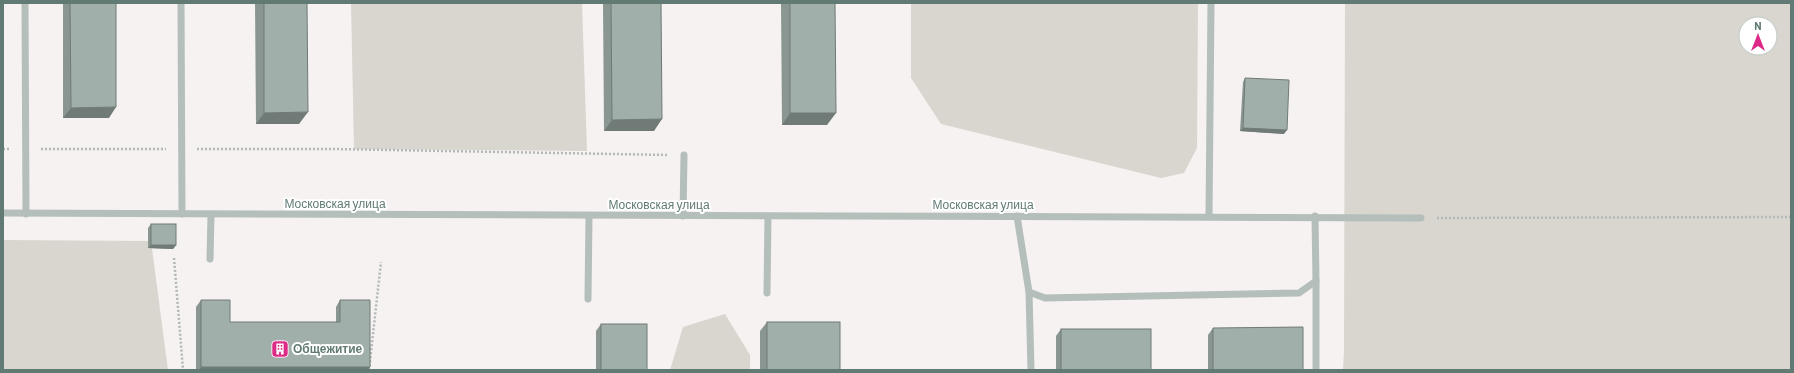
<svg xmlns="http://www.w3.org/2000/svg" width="1794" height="373" viewBox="0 0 1794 373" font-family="Barlow,sans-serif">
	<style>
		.green { fill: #d8d6ce; fill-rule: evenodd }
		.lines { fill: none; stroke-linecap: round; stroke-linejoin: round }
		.path { stroke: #b2b8b7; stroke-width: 2.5; stroke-dasharray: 2 2; stroke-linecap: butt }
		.minor { stroke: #b4bebb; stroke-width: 7 }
		.wall { fill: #8a9692 }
		.shaded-wall { fill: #707a77 }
		.building { fill: #a0afaa; stroke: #707a77 }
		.labels { text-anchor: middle; stroke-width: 4; stroke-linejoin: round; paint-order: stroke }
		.street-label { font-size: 12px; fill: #617b74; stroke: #fff }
		.poi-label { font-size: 12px; font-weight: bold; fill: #617b74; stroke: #fff; text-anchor: start }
	</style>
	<rect width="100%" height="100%" fill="#f5f2f1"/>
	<g class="green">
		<path d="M351 3H582L587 151 354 149Z"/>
		<path d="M911 3H1198L1197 148 1184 173 1161 178 941 124 911 78Z"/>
		<path d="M1345 3H1791V370H1343L1344 352ZM1746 24H1770V48H1746Z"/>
		<path d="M3 240 151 241 168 370H3Z"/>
		<path d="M725 314 750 355V370H670L683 327Z"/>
	</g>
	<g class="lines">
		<g class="path">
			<path d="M3 149H10"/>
			<path d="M41 149H166"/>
			<path d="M197 149H334L668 155"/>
			<path d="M1437 218 1791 217"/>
			<path d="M174 258 183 370"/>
			<path d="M369 370 381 262"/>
		</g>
		<g class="minor">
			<path d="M25 3 26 214"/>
			<path d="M181 3 182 214"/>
			<path d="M3 213 1421 218"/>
			<path d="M683 216 684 155"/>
			<path d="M1017 216 1029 292 1045 298 1299 293 1316 281 1315 216"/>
			<path d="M1209 216 1211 3"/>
			<path d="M210 259 211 215"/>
			<path d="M1029 292 1031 370"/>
			<path d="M767 293 768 216"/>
			<path d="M588 299 589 216"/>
			<path d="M1316 370V281"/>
		</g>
	</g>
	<g class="wall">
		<path d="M63 3H116L109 118H63Z"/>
		<path d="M255 3H307L299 124H256Z"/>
		<path d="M603 3H661L654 131H604Z"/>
		<path d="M781 3H835L827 125H782Z"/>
		<path d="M1245 78 1284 134 1240 131 1243 82Z"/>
		<path d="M151 224 176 245 173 249 148 248V228Z"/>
		<path d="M201 300 230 322H336V307L340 300 370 367 368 370H196V307Z"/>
		<path d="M767 322 840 370H760V331Z"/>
		<path d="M601 324 647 370H596V331Z"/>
		<path d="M1213 328 1303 370H1208V335Z"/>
		<path d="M1061 329 1151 370H1056V336Z"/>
	</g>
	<g class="shaded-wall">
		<path d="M116 107 109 118H63L71 108Z"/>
		<path d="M308 112 299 124H256L264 113Z"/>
		<path d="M790 113H836L827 125H782Z"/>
		<path d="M662 119 654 131H604L612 120Z"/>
		<path d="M1243 128 1287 130 1284 134 1240 131Z"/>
		<path d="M151 245H176L173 249 148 248Z"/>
		<path d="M201 367H370L368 370H199Z"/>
	</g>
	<g class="building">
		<path d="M70 3H116V107L71 108Z"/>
		<path d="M264 3H307L308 112 264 113Z"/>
		<path d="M611 3H661L662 119 612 120Z"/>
		<path d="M790 3H835L836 113H790Z"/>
		<path d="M1245 78 1289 80 1287 130 1243 128Z"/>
		<rect x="151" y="224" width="25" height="21"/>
		<path d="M201 300H230V322H340V300H370V367H201Z"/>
		<rect x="767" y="322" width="73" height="48"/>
		<rect x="601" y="324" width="46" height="46"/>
		<path d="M1303 327V370H1213V328Z"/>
		<rect x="1061" y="329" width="90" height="41"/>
	</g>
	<defs>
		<symbol id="building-square" viewBox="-11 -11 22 22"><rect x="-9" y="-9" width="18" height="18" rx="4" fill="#dc2a86" stroke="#fff"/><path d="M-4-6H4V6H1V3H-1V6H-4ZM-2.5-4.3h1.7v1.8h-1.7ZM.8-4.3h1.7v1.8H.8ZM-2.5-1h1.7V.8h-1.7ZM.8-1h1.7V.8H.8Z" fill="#fff"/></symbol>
	</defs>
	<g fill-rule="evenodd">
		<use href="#building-square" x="270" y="339" width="20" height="20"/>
	</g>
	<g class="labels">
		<g class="street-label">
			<text x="335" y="208">Московская улица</text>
			<text x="659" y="209">Московская улица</text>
			<text x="983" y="209">Московская улица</text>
		</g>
		<g class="poi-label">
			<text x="293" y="353">Общежитие</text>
		</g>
	</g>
	<rect width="1794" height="373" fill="none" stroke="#617b74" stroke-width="8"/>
	<g transform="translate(1758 36)"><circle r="19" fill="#ffffff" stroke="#c0cac7"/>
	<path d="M0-3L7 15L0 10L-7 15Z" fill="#dc2a86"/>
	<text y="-6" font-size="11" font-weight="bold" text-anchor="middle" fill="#617b74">N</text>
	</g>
</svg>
